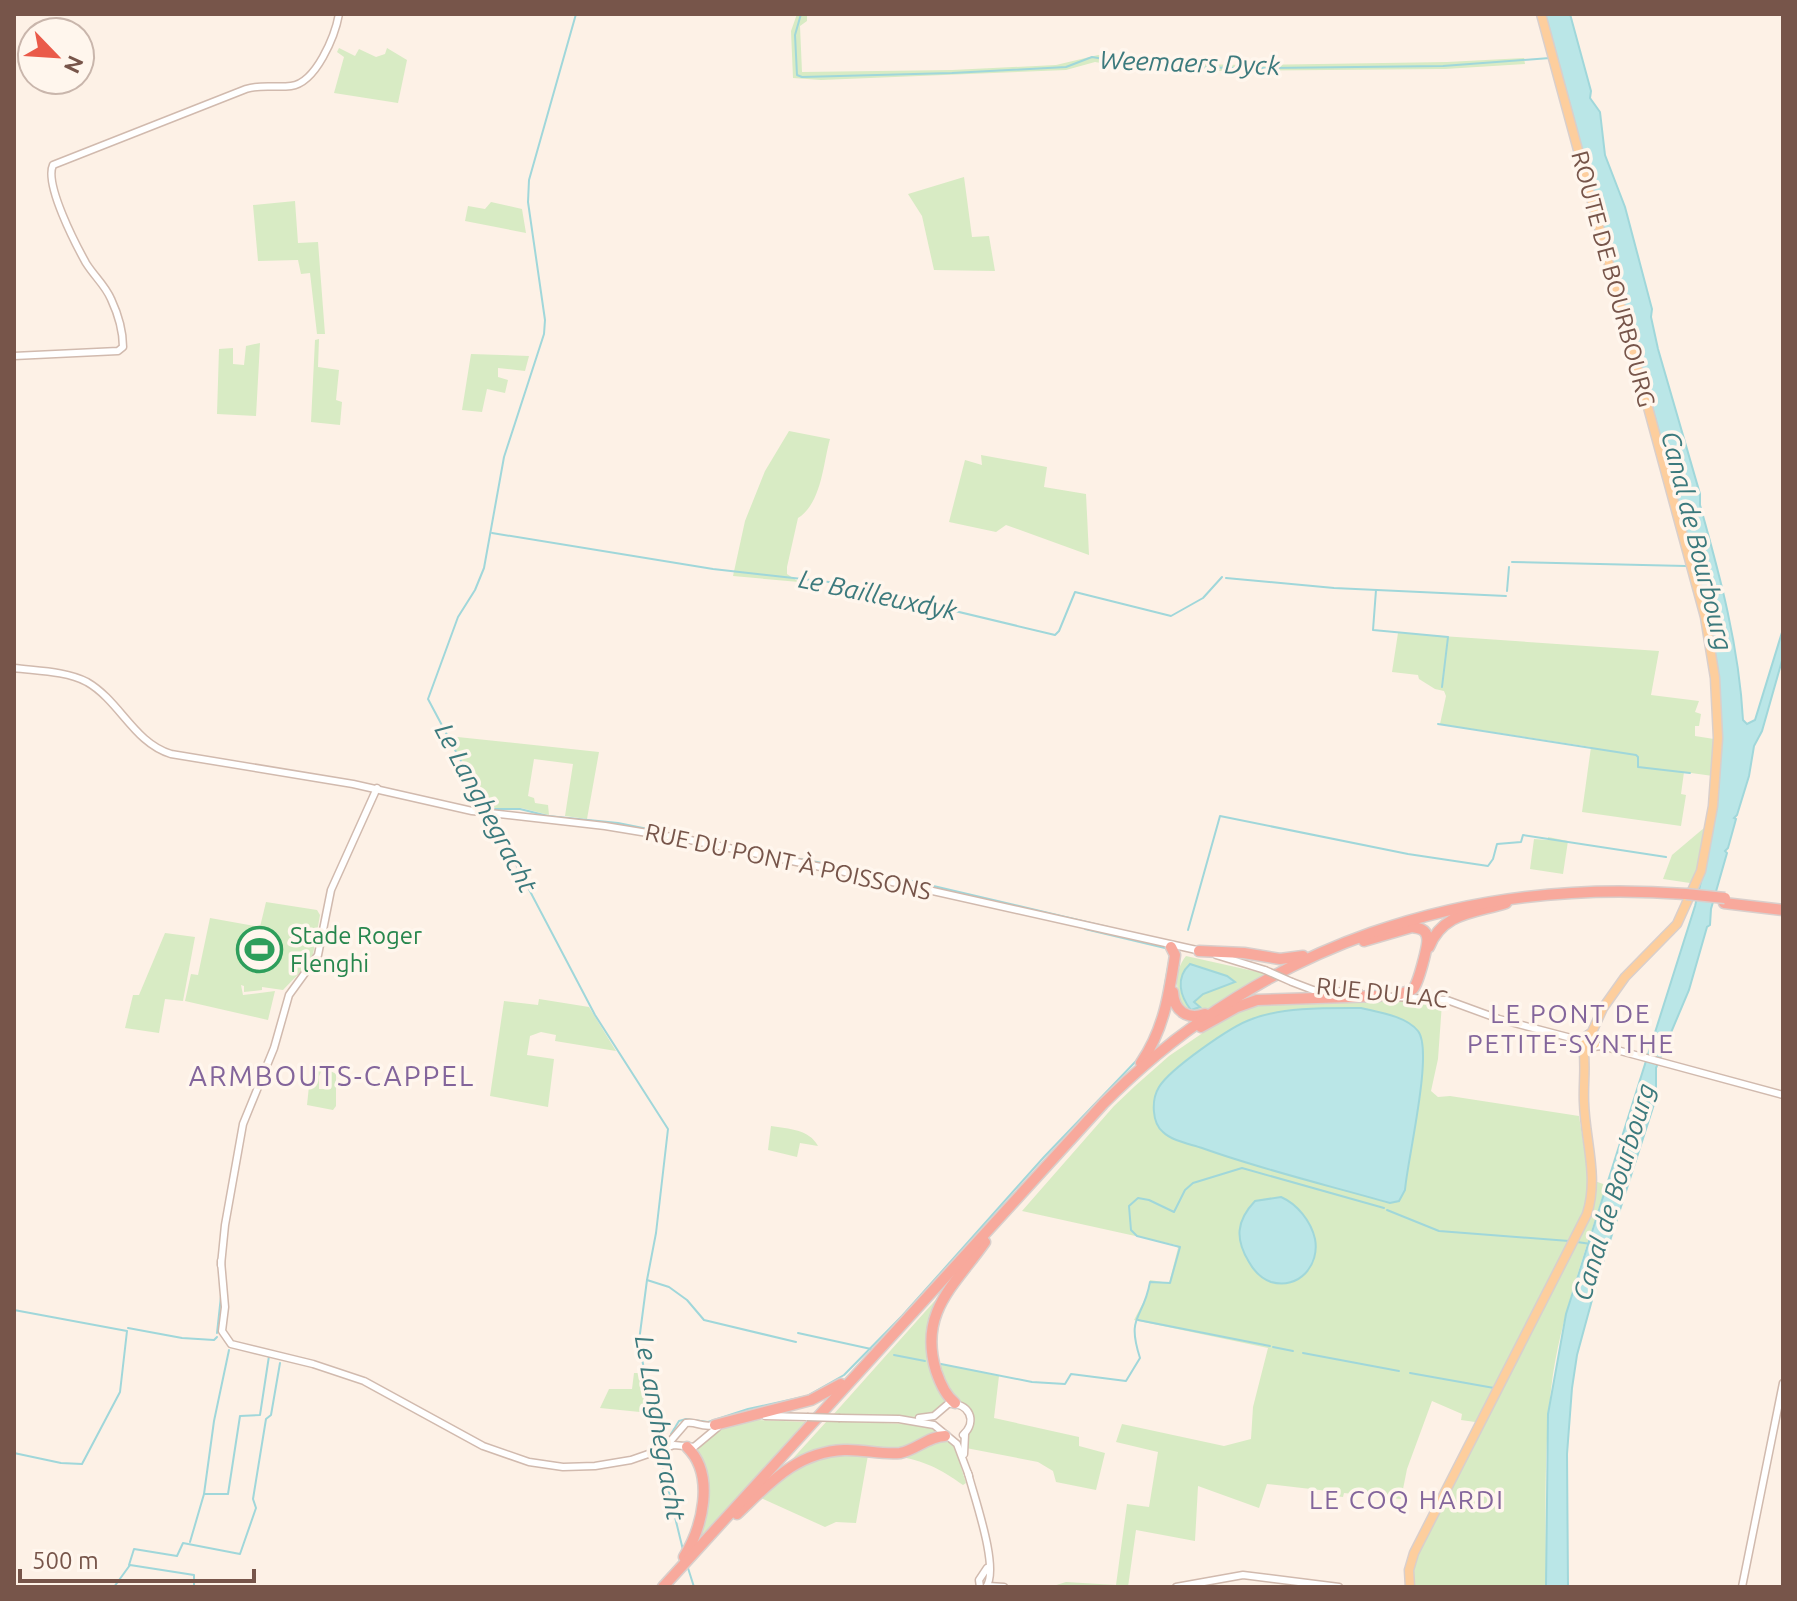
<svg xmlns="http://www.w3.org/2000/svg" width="1797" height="1601" viewBox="0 0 1797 1601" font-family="Ubuntu,sans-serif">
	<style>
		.green { fill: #d8ebc4 }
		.water { fill: #bae6e7; stroke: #a0d7da; stroke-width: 2 }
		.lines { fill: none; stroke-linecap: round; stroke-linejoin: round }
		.stream { stroke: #a0d7da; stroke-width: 2 }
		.minor-casing { stroke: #d1baae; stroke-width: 9 }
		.major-casing { stroke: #d9cfcc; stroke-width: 11 }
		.highway-casing { stroke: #d9cfcc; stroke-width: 13 }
		.minor { stroke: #fff; stroke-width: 6 }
		.major { stroke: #fdce9d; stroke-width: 8 }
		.highway { stroke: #f8a99c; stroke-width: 10 }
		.minor-bridge-casing { stroke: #d1baae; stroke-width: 9; stroke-linecap: butt }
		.highway-bridge-casing { stroke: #d9cfcc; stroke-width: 13; stroke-linecap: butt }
		.minor-bridge { stroke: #fff; stroke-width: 6 }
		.highway-bridge { stroke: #f8a99c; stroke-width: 10 }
		.labels { text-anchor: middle; stroke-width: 7; stroke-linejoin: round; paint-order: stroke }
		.street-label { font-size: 24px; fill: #77554a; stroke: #fff6ed }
		.leisure-label { font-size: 24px; fill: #27864d; stroke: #fff6ed; text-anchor: start }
		.water-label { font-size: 26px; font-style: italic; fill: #3c7a7d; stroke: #fff6ed }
		.neighbourhood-label { font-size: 26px; letter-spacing: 2px; fill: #83659b; stroke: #fff6ed }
		.quarter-label { font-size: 28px; letter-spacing: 2px; fill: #83659b; stroke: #fff6ed }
	</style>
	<rect width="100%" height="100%" fill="#fdf1e6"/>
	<g class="green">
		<path d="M797 14H807V21L800 26 802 72 952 70 1056 65 1098 55 1143 63 1245 65 1447 62 1524 58 1525 64 1445 69 1214 71 1142 70 1095 62 1066 70 821 80 793 78 791 31Z"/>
		<path d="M339 48 355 56 359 49 376 57 385 54 387 48 407 60 398 103 334 93 344 57 337 52Z"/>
		<path d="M964 177 972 237 989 236 995 271 934 270 922 216 908 194Z"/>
		<path d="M295 201 298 243 318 242 325 334H317L310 273 301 274 298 260 258 261 253 205Z"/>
		<path d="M491 202 522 209 526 233 465 221 468 206 485 209Z"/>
		<path d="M319 339 318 367 339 370 336 400 342 402 340 425 311 422 315 340Z"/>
		<path d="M260 343 256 416 217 414 219 349 233 348V364L244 365 246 346Z"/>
		<path d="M471 354 529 356 525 371 498 368V377L508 380 505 393 487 389 482 412 462 410Z"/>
		<path d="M789 431 830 439C823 463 822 503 798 518L787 567V574L799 582 733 576 745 521 765 471Z"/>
		<path d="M981 455 1047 467 1044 487 1086 494 1089 555 1006 525 996 532 949 522 965 460 982 465Z"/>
		<path d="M1398 633 1659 651 1651 695 1699 701 1695 712 1701 714 1699 726H1695V736L1714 739 1713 776 1684 772 1681 794 1686 795 1681 826 1582 812 1591 747 1440 724 1446 696 1444 691 1435 689 1419 679 1418 675 1392 672Z"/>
		<path d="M448 736 599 752 587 819 565 816 573 764 534 759 528 796 534 798 535 803 548 805 549 815 521 808H488Z"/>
		<path d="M1704 828 1696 880 1690 883 1663 879 1672 855Z"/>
		<path d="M1548 837 1568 841 1563 874 1530 869 1534 839 1548 840Z"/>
		<path d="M266 902 317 910 320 915 312 960 283 990 262 987V990L244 992V986L241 985 243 995 275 991 268 1020 185 1001 191 974 198 975 210 918 260 927Z"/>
		<path d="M165 933 195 937 183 1001 165 999 159 1033 125 1028 133 995H139Z"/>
		<path d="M1186 956 1267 974 1201 1013 1183 1010C1176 992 1173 972 1186 956Z"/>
		<path d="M1381 998 1442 1003 1438 1059 1431 1091 1438 1097 1450 1096 1579 1116 1589 1179 1606 1185C1587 1247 1563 1310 1553 1374 1543 1446 1546 1514 1546 1587H1405V1569L1482 1423 1461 1420 1462 1414 1432 1401 1407 1469 1401 1499 1344 1493 1343 1497 1328 1495V1491L1267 1484 1259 1508 1198 1486 1195 1541 1136 1530 1128 1587H1050L1066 1582 1116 1585 1127 1504 1149 1507 1158 1452 1116 1442 1122 1424 1224 1446 1251 1439 1253 1407 1268 1348 1134 1320 1146 1297 1150 1280 1169 1283 1178 1248 1176 1245 1022 1211 1114 1106 1135 1086 1169 1056 1229 1015 1259 1004Z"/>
		<path d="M539 999 589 1007 616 1051 555 1041 556 1035 541 1032 530 1036 527 1055 554 1059 548 1107 490 1096 504 1001 538 1005Z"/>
		<path d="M311 1067 323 1068 319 1076V1089H324L327 1069 336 1074V1106L333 1110 307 1105Z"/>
		<path d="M771 1126C789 1129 809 1129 818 1146L800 1143 797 1157 768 1150Z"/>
		<path d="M940 1295 931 1323 947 1401 931 1414 920 1417 833 1415Z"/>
		<path d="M937 1363 999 1376 994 1418 1079 1437V1446L1105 1453 1096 1490 1056 1482 1053 1471 1038 1462 966 1448C967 1422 990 1413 951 1399Z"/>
		<path d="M634 1373H641L650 1413 600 1408 609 1389H632Z"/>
		<path d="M756 1420 809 1422 692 1549 705 1512 696 1452 708 1436 725 1428Z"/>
		<path d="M827 1421 911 1424 932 1428 936 1433 906 1450 853 1447 787 1465Z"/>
		<path d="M942 1438 955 1447 966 1483 963 1485C939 1468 925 1461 896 1456Z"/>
		<path d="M839 1454 868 1455 856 1523 836 1522 825 1527 761 1498C785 1474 804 1459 839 1454Z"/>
	</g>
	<g class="water">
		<path d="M1545 14H1570L1591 91 1590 98 1600 112 1605 155 1625 207 1652 309 1651 317 1658 349 1700 494V505C1720 576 1739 646 1743 720L1747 724 1755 720 1783 629V657L1762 731 1754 746 1749 776 1737 815 1734 818 1736 819 1728 848 1725 851 1727 853 1711 909 1710 925 1707 927 1689 990 1656 1068V1098L1598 1278 1577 1355 1572 1388 1567 1454 1568 1587H1546L1548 1414 1566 1314 1695 906 1706 861 1719 689 1677 499Z"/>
		<path d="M1190 964 1227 976 1235 982 1203 994 1194 1002 1200 1007 1191 1010C1180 996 1175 978 1190 964Z"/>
		<path d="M1361 1008C1378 1012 1406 1016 1418 1031 1434 1051 1407 1161 1405 1190L1399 1201 1390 1203C1327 1185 1263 1170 1202 1148 1190 1144 1172 1141 1163 1132 1152 1123 1151 1100 1159 1087 1170 1069 1231 1026 1252 1019 1283 1007 1328 1008 1361 1008Z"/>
		<path d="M1281 1197C1297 1204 1311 1221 1315 1239 1320 1265 1299 1290 1271 1282 1260 1278 1254 1271 1249 1262 1235 1239 1236 1221 1255 1201Z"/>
	</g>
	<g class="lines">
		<g class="stream">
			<path d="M801 14 795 35 797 75 802 77 952 73 1066 67 1092 57 1151 67 1259 68 1443 66 1550 58"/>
			<path d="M492 533 713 569 838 583 1055 635 1059 631 1075 592 1171 616 1203 598 1222 577"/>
			<path d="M1512 562 1686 566"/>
			<path d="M1226 578 1334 588 1506 596"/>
			<path d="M1376 590 1373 630 1448 637 1442 687"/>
			<path d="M1507 591 1509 567"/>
			<path d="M1438 724 1636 755 1638 757V767L1690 773"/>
			<path d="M481 809H520L548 816 618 823 713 842"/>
			<path d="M487 810 428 699 458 617 475 590 484 568 504 457 544 334 545 320 528 202 529 180 576 14"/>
			<path d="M490 815 595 1015 668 1129 656 1233 647 1280 639 1341 656 1439 683 1550"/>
			<path d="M778 855 878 873 1108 927"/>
			<path d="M1085 929 1165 948"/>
			<path d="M1188 930 1220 816 1408 854 1488 866 1493 859 1497 844 1521 842 1523 835 1666 857"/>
			<path d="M1164 990 1170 956"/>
			<path d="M1387 1210 1439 1231 1569 1241"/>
			<path d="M1577 1242 1591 1244"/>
			<path d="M647 1280 669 1287 687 1300 704 1320 796 1342"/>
			<path d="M14 1310 127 1331 120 1392 82 1464 61 1463 14 1453"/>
			<path d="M1138 1320 1270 1346"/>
			<path d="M128 1328 182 1338 214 1340 217 1337"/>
			<path d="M217 1333 221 1296"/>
			<path d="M798 1333 871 1349"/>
			<path d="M1273 1347 1293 1351"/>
			<path d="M1303 1353 1399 1371"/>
			<path d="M894 1355 925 1361"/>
			<path d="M941 1364 1032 1382 1065 1384 1071 1374 1126 1381 1140 1358C1126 1314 1143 1321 1150 1282L1170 1283 1180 1247 1137 1236 1131 1230 1129 1206 1138 1198 1149 1200 1174 1212 1185 1190 1193 1183 1242 1168 1384 1208"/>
			<path d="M1410 1373 1494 1388"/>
			<path d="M671 1434 679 1421 686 1419 708 1422 748 1409 807 1396 844 1375 902 1316 1044 1157 1138 1059"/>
			<path d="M204 1494 214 1421 229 1350"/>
			<path d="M190 1542 204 1494H228L240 1416 260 1415 269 1356"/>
			<path d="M129 1565 134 1549 177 1556 183 1543 240 1554 256 1508 253 1499 266 1419 271 1415 280 1363"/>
			<path d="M688 1568 694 1587"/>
			<path d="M114 1587 130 1565 194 1575V1586L222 1587"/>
		</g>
		<defs>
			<g id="minor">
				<path d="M14 356 118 351 123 347C123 330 118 314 111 299 105 285 94 276 86 263 76 245 44 184 53 165L246 89C261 84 275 88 291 86 316 83 335 36 339 14"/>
				<path d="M14 668C37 671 66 671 87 682 120 701 134 743 171 754L353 784 472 811 605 826 690 840 879 879 1201 951"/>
				<path d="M1216 955 1265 970"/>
				<path d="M1292 982 1313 990 1335 994"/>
				<path d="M1331 991 1359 992"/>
				<path d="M1378 996 1447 1000 1499 1019 1575 1039 1583 1044"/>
				<path d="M1593 1047 1602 1046 1783 1095"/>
				<path d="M221 1261 225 1307 222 1331 231 1344 313 1364 364 1381 483 1446 529 1462 563 1467 595 1466 631 1460 674 1445 694 1447 718 1427"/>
				<path d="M221 1265 225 1225 243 1124 274 1048 289 995 318 955 331 890 377 788"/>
				<path d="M765 1416 807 1417"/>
				<path d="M840 1418 899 1419 934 1425 957 1444 969 1476"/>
				<path d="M919 1418 934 1416 948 1404C969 1402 978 1421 963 1435"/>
				<path d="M667 1445 686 1423C697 1421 700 1428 715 1425"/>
				<path d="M964 1454 965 1434"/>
				<path d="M968 1473C974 1497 1000 1569 986 1587"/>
				<path d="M988 1586 1004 1587"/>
				<path d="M980 1587 979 1580 987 1568"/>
				<path d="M1176 1587 1243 1575 1339 1587"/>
				<path d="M1742 1587 1783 1383"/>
			</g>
			<g id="major">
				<path d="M1584 1046 1590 1048 1595 1044 1594 1037 1588 1035"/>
				<path d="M1410 1587 1409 1570 1414 1553 1587 1214C1599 1177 1585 1140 1584 1102 1583 1081 1587 1060 1582 1040L1592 1032 1603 1008 1625 977 1677 924 1701 871 1713 806 1718 738 1715 678 1705 617 1541 14"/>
			</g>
			<g id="highway">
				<path d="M1724 903 1783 910"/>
				<path d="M1364 941 1412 927C1419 928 1426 929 1427 937 1429 944 1418 984 1413 989 1409 992 1405 992 1400 994"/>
				<path d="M1429 947C1443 912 1475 913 1506 903"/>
				<path d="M1199 951 1244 953 1280 959 1303 956"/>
				<path d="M1173 992C1174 1011 1187 1020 1205 1014"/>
				<path d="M1201 1027 1237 1007 1257 1000 1379 996"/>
				<path d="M1141 1063C1164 1029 1169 995 1175 955L1171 947"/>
				<path d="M955 1403C945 1395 940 1383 936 1371 918 1312 955 1285 985 1242"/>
				<path d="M715 1425 811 1400 841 1384"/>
				<path d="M737 1514C769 1484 796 1452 844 1450 863 1449 881 1455 900 1453 916 1450 929 1436 945 1436"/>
				<path d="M684 1557C702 1528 716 1475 687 1447"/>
				<path d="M663 1587 1103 1104C1261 945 1465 877 1686 894"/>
			</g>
		</defs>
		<use href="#minor" class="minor-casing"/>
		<use href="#major" class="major-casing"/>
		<use href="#highway" class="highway-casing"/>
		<use href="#minor" class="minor"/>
		<use href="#major" class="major"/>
		<use href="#highway" class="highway"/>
		<defs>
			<g id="minor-bridge">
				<path d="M1265 970 1292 982"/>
				<path d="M807 1417 840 1418"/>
			</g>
			<path id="highway-bridge" d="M1686 894 1725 898"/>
		</defs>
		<use href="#minor-bridge" class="minor-bridge-casing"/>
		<use href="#highway-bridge" class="highway-bridge-casing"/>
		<use href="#minor-bridge" class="minor-bridge"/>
		<use href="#highway-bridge" class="highway-bridge"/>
	</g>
	<defs>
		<symbol id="stadium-ring" viewBox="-11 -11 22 22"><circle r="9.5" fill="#fff6ed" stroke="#2e9e5b" stroke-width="1.5"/><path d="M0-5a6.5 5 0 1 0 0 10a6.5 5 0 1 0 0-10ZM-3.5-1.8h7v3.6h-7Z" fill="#2e9e5b"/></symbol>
	</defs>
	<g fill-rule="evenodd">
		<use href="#stadium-ring" x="234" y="924" width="51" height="51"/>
	</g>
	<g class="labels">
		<g class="street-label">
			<text transform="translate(1613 279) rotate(75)" y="8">ROUTE DE BOURBOURG</text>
			<text transform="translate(788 862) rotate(12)" y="8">RUE DU PONT À POISSONS</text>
			<text transform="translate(1382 993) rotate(6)" y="8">RUE DU LAC</text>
		</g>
		<g class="leisure-label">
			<text x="290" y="944">Stade Roger<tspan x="290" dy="28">Flenghi</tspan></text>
		</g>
		<g class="water-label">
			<text transform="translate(1190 63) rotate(2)" y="9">Weemaers Dyck</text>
			<text transform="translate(1697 541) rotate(76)" y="9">Canal de Bourbourg</text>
			<text transform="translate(878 595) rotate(12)" y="9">Le Bailleuxdyk</text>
			<text transform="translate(486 808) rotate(62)" y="9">Le Langhegracht</text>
			<text transform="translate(1614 1192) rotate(-73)" y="9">Canal de Bourbourg</text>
			<text transform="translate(660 1428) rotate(80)" y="9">Le Langhegracht</text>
		</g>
		<g class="neighbourhood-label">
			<text x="1571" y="1023">LE PONT DE<tspan x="1571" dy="30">PETITE-SYNTHE</tspan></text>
			<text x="1407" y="1509">LE COQ HARDI</text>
		</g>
		<g class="quarter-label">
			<text x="332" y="1086">ARMBOUTS-CAPPEL</text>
		</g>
	</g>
	<rect width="1797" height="1601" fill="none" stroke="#77554a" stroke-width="32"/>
	<g transform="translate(56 56) rotate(115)"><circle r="38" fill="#fff6ed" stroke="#c9b6ac" stroke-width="2"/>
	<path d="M0-6L14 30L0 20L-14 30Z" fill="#ea5a49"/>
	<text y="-12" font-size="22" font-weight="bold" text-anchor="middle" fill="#77554a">N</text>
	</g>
	<path d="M20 1569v12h234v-12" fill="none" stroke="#77554a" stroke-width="4"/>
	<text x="32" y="1569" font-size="24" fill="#77554a" stroke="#fff6ed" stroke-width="6" paint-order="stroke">500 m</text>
</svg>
